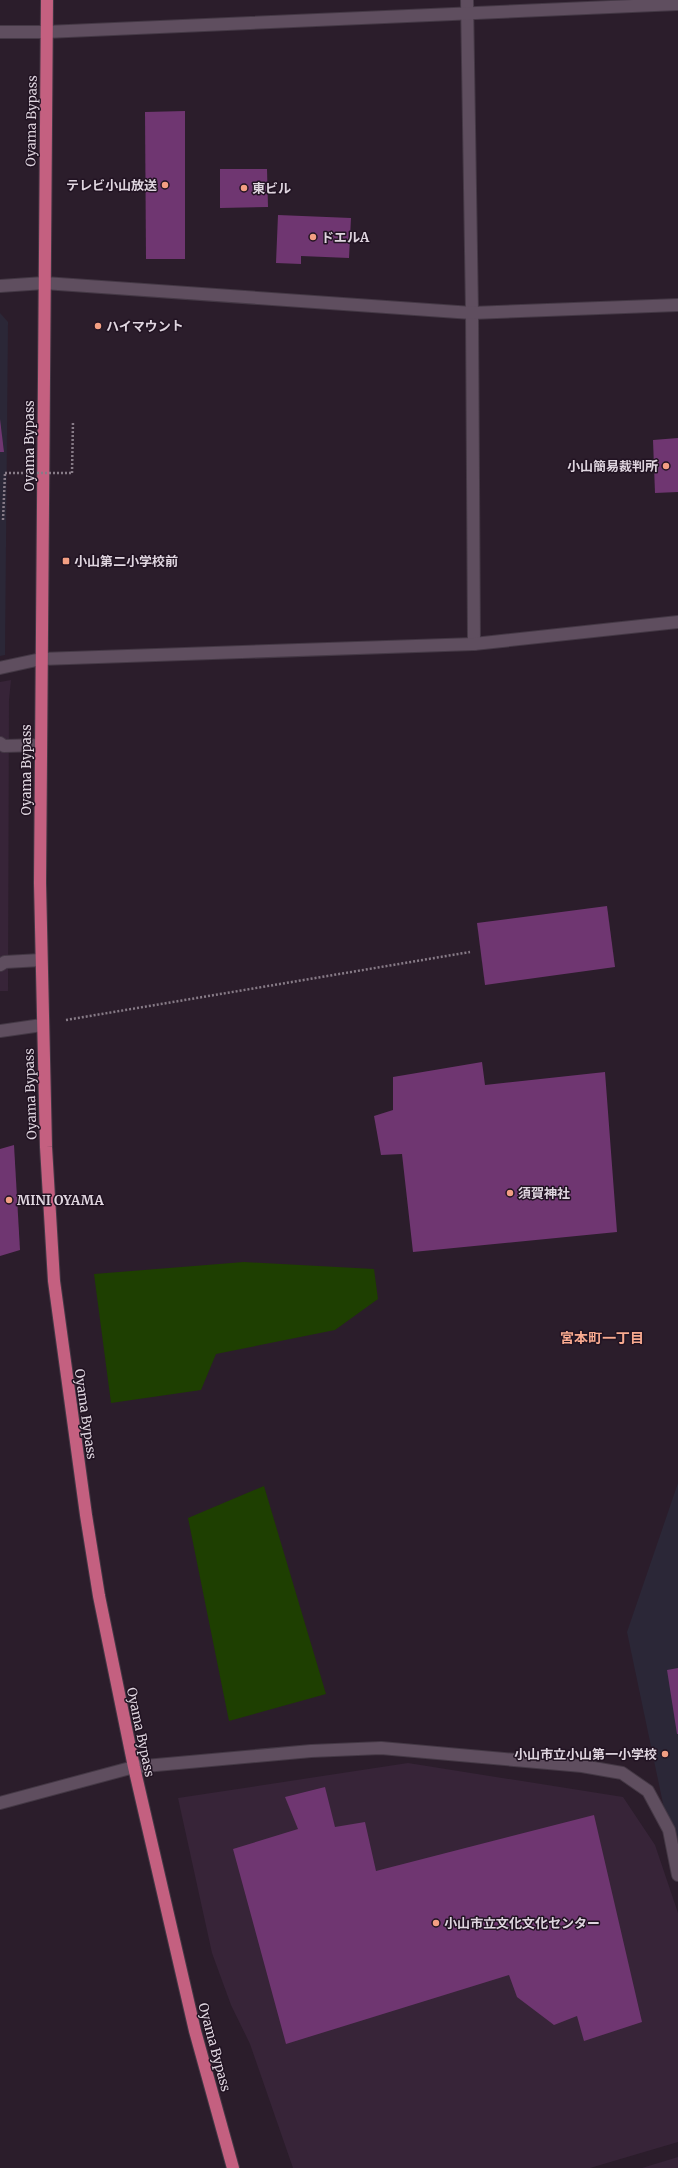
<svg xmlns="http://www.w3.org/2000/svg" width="678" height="2168" viewBox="0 0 678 2168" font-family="Merriweather,'Noto Sans JP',serif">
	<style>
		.built { fill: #372438 }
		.education { fill: #2b2737 }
		.green { fill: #1e3f01 }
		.building { fill: #6f3671 }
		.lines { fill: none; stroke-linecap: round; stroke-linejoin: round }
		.service-casing { stroke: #443845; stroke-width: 14 }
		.minor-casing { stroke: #443845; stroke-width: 14 }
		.trunk-casing { stroke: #443845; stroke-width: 14 }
		.path { stroke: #877b87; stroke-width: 2.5; stroke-dasharray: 2 2; stroke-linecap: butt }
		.service { stroke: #5f4e5f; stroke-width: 12 }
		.minor { stroke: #5f4e5f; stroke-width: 12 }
		.trunk { stroke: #c46080; stroke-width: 12 }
		.path-bridge { stroke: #877b87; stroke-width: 2.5; stroke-dasharray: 2 2; stroke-linecap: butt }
		.poi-dot { fill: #f39f83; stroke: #211322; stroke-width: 1.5 }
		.labels { text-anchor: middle; stroke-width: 3; stroke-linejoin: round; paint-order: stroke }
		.street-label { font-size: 13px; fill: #dfd5df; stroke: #211322 }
		.poi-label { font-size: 13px; font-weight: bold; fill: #dfd5df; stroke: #211322; text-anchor: start }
		.neighbourhood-label { font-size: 14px; font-weight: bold; fill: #f7a98f; stroke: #211322 }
	</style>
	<rect width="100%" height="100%" fill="#2b1d2b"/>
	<g class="built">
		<path d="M11 680 9 700 8 991H0V682Z"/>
		<path d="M408 1763 623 1797 655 1845 678 1913V2142L590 2168H293L250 2044 231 2005 212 1953 178 1798Z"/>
		<path d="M678 2157V2168H642Z"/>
	</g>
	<g class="education">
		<path d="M0 313 8 322 5 655 0 656Z"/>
		<path d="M678 1483V1875L627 1632Z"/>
	</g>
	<g class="green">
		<path d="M244 1262 374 1269 378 1299 335 1330 216 1354 201 1390 111 1403 94 1274Z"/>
		<path d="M264 1486 326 1694 229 1721 188 1518Z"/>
	</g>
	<g class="building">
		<path d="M185 111V259H146L145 112Z"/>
		<path d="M220 169H267L268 207 220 208Z"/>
		<path d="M278 215 351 218 349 258 301 256V264L276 263Z"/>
		<path d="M0 419 4 452H0Z"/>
		<path d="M678 438V492L655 493 653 440Z"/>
		<path d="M607 906 615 967 485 985 477 923Z"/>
		<path d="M482 1062 485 1085 605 1072 617 1232 413 1252 402 1154 381 1155 374 1116 393 1110V1077Z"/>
		<path d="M14 1145 20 1250 0 1256V1149Z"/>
		<path d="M678 1668V1734H677L667 1670Z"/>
		<path d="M325 1787 335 1827 365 1822 376 1871 594 1815 642 2022 584 2041 577 2016 554 2025 517 1997 509 1975 286 2044 233 1849 298 1829 285 1797Z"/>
	</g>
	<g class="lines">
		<defs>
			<g id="service">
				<path d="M0 743 4 746 40 745"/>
				<path d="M0 965 5 962 41 960"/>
			</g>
			<g id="minor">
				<path d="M467 0 472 313 474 644"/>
				<path d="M0 32H46L678 4"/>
				<path d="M0 286 44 283 472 313 678 305"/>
				<path d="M0 668 41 659 474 644 678 622"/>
				<path d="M0 1031 42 1025"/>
				<path d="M0 1803 134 1767 311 1751 381 1748 582 1766 622 1773 648 1791 669 1830 678 1875"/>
			</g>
			<path id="trunk" d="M47 0 40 883 46 1147 54 1281 86 1515 99 1596 134 1767 195 2031 233 2168"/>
		</defs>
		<use href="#service" class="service-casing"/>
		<use href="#minor" class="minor-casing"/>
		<use href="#trunk" class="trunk-casing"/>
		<g class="path">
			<path d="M72 473 73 421"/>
			<path d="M3 520 5 473"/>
			<path d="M66 1020 470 952"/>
		</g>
		<use href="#service" class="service"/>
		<use href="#minor" class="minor"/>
		<use href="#trunk" class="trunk"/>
		<path class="path-bridge" d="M5 473H72"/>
	</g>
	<g class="poi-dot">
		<circle cx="165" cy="185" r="4"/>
		<circle cx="244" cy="188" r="4"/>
		<circle cx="313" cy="237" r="4"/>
		<circle cx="98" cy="326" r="4"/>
		<circle cx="666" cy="466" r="4"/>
		<rect x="62" y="557" width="8" height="8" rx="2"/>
		<circle cx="510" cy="1193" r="4"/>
		<circle cx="9" cy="1200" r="4"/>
		<circle cx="665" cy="1754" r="4"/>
		<circle cx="436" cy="1923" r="4"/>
	</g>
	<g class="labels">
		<g class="street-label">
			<text transform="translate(31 121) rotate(-89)" y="5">Oyama Bypass</text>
			<text transform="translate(29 446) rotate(-90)" y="5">Oyama Bypass</text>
			<text transform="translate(26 770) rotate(-90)" y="5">Oyama Bypass</text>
			<text transform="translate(30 1094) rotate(-92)" y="5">Oyama Bypass</text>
			<text transform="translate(86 1414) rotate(82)" y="5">Oyama Bypass</text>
			<text transform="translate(141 1732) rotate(78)" y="5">Oyama Bypass</text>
			<text transform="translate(215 2047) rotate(75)" y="5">Oyama Bypass</text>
		</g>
		<g class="poi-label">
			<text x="157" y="190" text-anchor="end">テレビ小山放送</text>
			<text x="252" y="193">東ビル</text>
			<text x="321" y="242">ドエルA</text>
			<text x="106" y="331">ハイマウント</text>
			<text x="658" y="471" text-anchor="end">小山簡易裁判所</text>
			<text x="74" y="566">小山第二小学校前</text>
			<text x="518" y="1198">須賀神社</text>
			<text x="17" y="1205">MINI OYAMA</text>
			<text x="657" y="1759" text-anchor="end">小山市立小山第一小学校</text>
			<text x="444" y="1928">小山市立文化文化センター</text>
		</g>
		<g class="neighbourhood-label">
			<text x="602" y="1343">宮本町一丁目</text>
		</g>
	</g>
</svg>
